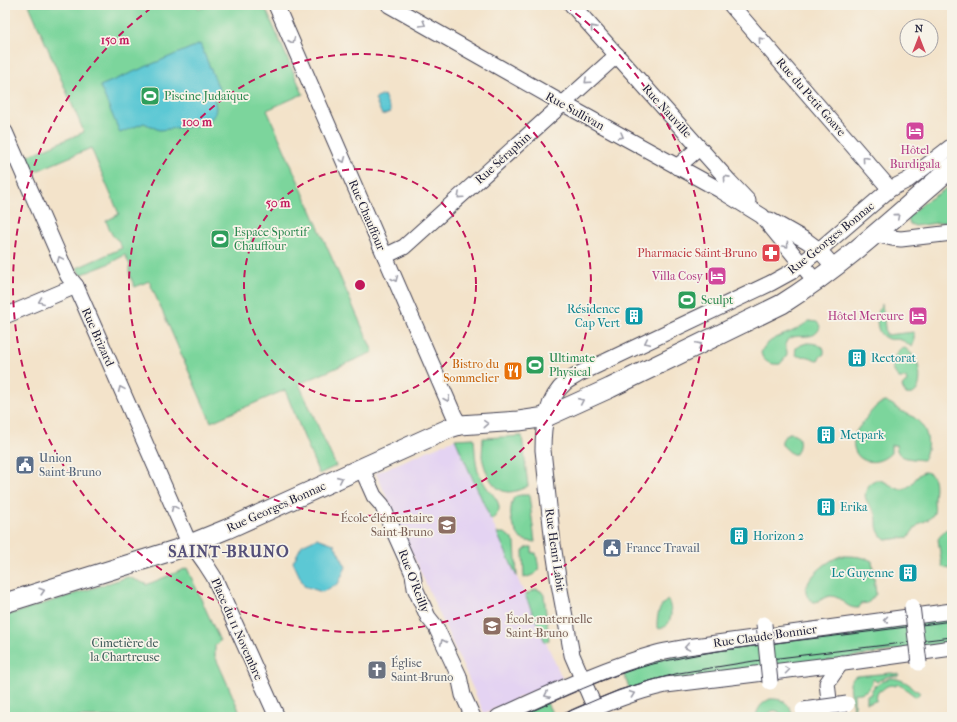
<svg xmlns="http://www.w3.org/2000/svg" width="957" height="722" viewBox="0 0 957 722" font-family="'IM FELL French Canon',serif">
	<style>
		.built { fill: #e4d3f2 }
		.green { fill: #7bd59c; stroke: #4e7c6c }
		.water { fill: #5cc8d4; stroke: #3f7588 }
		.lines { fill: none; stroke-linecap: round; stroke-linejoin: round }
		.minor-casing { stroke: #413f50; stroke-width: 17 }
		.major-casing { stroke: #413f50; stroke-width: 21 }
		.minor { stroke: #fff; stroke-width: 15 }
		.major { stroke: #fff; stroke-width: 19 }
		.tram { stroke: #22223b; stroke-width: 1 }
		.minor-bridge-casing { stroke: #413f50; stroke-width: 17; stroke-linecap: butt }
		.minor-bridge { stroke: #fff; stroke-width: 15 }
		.oneway { stroke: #9c9ca7 }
		.ring { fill: none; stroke: #c2185b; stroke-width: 2; stroke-dasharray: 7 5 }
		.labels { text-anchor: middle; stroke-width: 3.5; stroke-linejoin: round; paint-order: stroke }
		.leisure-label { font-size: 12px; fill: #27864d; stroke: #f7f3e8; text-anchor: start }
		.street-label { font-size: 12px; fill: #22223b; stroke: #f7f3e8 }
		.hotel-label { font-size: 12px; fill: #b23c85; stroke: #f7f3e8; text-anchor: end }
		.health-label { font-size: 12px; fill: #be3a42; stroke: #f7f3e8; text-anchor: end }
		.culture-label { font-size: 12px; fill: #0d838f; stroke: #f7f3e8; text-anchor: start }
		.food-label { font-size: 12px; fill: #c56008; stroke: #f7f3e8; text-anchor: end }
		.service-label { font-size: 12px; fill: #4e5e75; stroke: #f7f3e8; text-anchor: start }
		.education-label { font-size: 12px; fill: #785e54; stroke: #f7f3e8; text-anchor: end }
		.park-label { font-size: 12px; fill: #3d5858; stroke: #f7f3e8 }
		.worship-label { font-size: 12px; fill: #5b616d; stroke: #f7f3e8; text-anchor: start }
		.district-label { font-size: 16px; font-weight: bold; letter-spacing: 1px; fill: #555079; stroke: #f7f3e8 }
		.centre { fill: #c2185b; stroke: #f7f3e8; stroke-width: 2 }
		.ring-label { font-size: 12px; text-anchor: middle; font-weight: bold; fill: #c2185b; stroke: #f7f3e8; stroke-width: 3.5; stroke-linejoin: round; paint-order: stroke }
	</style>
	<rect width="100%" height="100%" fill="#f7f3e8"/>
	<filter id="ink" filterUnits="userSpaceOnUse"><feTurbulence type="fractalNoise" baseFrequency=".025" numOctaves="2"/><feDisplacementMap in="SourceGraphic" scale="8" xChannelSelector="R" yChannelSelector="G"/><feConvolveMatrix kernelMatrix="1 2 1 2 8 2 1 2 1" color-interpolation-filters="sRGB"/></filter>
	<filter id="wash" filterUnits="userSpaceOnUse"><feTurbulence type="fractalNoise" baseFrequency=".012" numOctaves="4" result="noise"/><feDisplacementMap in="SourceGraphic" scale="16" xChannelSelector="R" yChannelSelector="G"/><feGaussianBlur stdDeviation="0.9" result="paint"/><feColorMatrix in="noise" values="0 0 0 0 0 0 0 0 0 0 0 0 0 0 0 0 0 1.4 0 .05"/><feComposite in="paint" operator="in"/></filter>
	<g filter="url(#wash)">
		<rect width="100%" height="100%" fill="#f3e3ca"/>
		<path class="built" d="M455 439 562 678 561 679 484 713 376 473Z"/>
		<g class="green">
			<path d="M29 5H197L199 9 208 5H264L303 94 267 110 373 352 299 384 336 466 319 474 285 390 211 422 149 281 135 287C132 280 127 273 130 265L125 255 106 265 80 275 77 268 122 248 118 240C111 237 109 227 106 221L119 214 91 148 34 172 28 156 84 132Z"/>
			<path d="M952 185V221L915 226 910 224 908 219V217L925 202Z"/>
			<path d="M882 304 886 335 914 332V342L912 347C908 345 905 341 901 340 896 338 891 341 886 338 874 333 876 313 882 304Z"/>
			<path d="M809 321 817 322C820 325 821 327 818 331 813 339 801 335 793 337 792 337 789 339 787 340L785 345C789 355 787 356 780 364 771 365 763 362 761 353 765 339 783 336 795 330 800 327 805 324 809 321Z"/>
			<path d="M807 343C814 343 819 344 824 349V354L820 357 818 360C814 360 813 358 809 357 802 355 793 360 796 348L801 345Z"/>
			<path d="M905 348C910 351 914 357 917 362 921 371 923 398 906 394L903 389 902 386 905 383 907 382 906 378H899C889 368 892 359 900 349Z"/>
			<path d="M884 402C891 402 895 407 901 411 904 413 909 414 912 416 928 427 931 442 924 459L922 460C910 458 897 460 896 445H891V453C873 471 847 459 855 434 857 429 861 425 864 421 870 413 875 405 884 402Z"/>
			<path d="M789 433C802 433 801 445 796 454H792L782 445C781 439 784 437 789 433Z"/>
			<path d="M522 436 528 486C522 489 515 492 508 492 492 491 484 469 482 456 482 450 483 444 483 438Z"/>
			<path d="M474 438C475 450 475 461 478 472 481 478 484 484 488 489 497 499 506 509 491 520L455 439Z"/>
			<path d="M924 472C939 473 934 491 934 501 934 506 936 512 932 516 929 520 925 521 921 523 916 526 912 531 909 537L885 540C880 535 877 530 877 524 877 520 877 517 876 514 871 505 860 499 868 487 870 483 873 480 877 480 887 480 895 491 903 489 913 487 915 475 924 472Z"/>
			<path d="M521 495H529L535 542 527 541 521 539C511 525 508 516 513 499L516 496Z"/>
			<path d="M949 529 952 530V569H950L942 567 938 539 945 530Z"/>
			<path d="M497 533H505L511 538 515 543 517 577Z"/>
			<path d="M528 547H532V553H536C539 571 543 572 524 578L523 551Z"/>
			<path d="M841 556C851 556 863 556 872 561L876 594 868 603 860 604 859 608C844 609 844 597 831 596 825 596 820 602 814 602 790 590 826 560 841 556Z"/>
			<path d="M187 568 220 641 215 646V656L242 717H5V616L128 577 146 584V585Z"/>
			<path d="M536 589 541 591 544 595 549 640 545 642 525 595Z"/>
			<path d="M668 600C673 611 673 626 659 629L657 625C657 616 659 605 668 600Z"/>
			<path d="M952 618V642L630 690 622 670 674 655Z"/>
			<path d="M891 673 899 674 898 676C890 675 883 677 877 682L873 679C871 688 864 695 854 693V705L857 717H854L850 685C850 681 852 679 856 676Z"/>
			<path d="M891 678C904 679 910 685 920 693L916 697 903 687 897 684 896 686C889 684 886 686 881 691L880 690 877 694 876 701 867 703V695H870L872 690 875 685 876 686 884 680Z"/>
			<path d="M770 699C783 698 791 704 793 717H782L779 712C774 709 769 711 768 717H756C757 708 762 703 770 699Z"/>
			<path d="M546 701 554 717H516Z"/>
		</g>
		<g class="water">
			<path d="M200 44 220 91 213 94 216 107 215 114 209 121 197 126 159 130 144 123 120 133 100 86Z"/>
			<path d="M384 95 391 112 382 115 375 99Z"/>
			<path d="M317 538 334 544 346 567 338 584 322 592 304 586 293 562 302 545Z"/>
		</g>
	</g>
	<g filter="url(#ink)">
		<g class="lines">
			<defs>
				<g id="minor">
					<path d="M276 5 454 415 460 425"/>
					<path d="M389 5 562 103 720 190 762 216 816 282"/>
					<path d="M572 5 729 181 748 201"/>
					<path d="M731 5 890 189"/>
					<path d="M5 132 68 276 76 286 186 536 205 563 214 577 277 717"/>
					<path d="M677 167 699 148"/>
					<path d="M770 220 807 241 819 250 834 267"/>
					<path d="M876 234 892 238 901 239 952 233"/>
					<path d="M385 256 404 247 617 55"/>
					<path d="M5 316 76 286"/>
					<path d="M362 469 374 496 382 505 413 574 415 588 428 617 436 627 459 676 463 695 473 717"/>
					<path d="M595 708 572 655 559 584 553 544 543 450C543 426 546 399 566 382 570 379 575 377 579 374L771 283 791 272 819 250 890 189 908 180 952 146"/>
					<path d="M498 717C549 694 603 668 657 653 667 650 677 649 687 647L952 611"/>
					<path d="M575 717C605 704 634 692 666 685L837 664 952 648"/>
					<path d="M831 717 827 683 841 663"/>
				</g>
				<path id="major" d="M5 603 178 549 227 529 450 428 460 425 519 421 546 417 610 388 782 304C844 265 897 215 952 167"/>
			</defs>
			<use href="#minor" class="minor-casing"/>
			<use href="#major" class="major-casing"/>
			<use href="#minor" class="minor"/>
			<use href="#major" class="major"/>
			<g class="tram">
				<path d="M519 717C562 698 604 677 649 665 696 653 744 647 792 641 846 635 899 628 952 621"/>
				<path d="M556 717 619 690 653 680 679 673 754 661 952 637"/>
			</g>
			<defs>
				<g id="minor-bridge">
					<path d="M912 606 919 663"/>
					<path d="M764 624 770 682"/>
					<path d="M803 710 847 704"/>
				</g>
			</defs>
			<use href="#minor-bridge" class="minor-bridge-casing"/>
			<use href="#minor-bridge" class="minor-bridge"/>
		</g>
		<defs><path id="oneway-chevron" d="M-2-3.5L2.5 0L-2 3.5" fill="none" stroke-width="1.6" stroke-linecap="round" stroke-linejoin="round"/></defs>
		<g class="oneway">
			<use href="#oneway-chevron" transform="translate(423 24) rotate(30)"/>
			<use href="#oneway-chevron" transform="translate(593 28) rotate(-132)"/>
			<use href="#oneway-chevron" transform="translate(761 40) rotate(-131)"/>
			<use href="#oneway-chevron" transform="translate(292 41) rotate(67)"/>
			<use href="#oneway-chevron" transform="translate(587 81) rotate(138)"/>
			<use href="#oneway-chevron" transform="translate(621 136) rotate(29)"/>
			<use href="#oneway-chevron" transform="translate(865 159) rotate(-131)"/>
			<use href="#oneway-chevron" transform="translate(343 160) rotate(67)"/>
			<use href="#oneway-chevron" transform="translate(726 178) rotate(-132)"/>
			<use href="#oneway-chevron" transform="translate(460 196) rotate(138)"/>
			<use href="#oneway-chevron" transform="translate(897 216) rotate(-41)"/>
			<use href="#oneway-chevron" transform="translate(786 245) rotate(50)"/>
			<use href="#oneway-chevron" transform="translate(60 259) rotate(-114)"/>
			<use href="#oneway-chevron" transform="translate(395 279) rotate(67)"/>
			<use href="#oneway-chevron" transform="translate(41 301) rotate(158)"/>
			<use href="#oneway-chevron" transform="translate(647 342) rotate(155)"/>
			<use href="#oneway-chevron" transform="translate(699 345) rotate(-26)"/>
			<use href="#oneway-chevron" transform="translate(121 389) rotate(-114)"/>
			<use href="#oneway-chevron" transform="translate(447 399) rotate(67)"/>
			<use href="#oneway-chevron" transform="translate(581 401) rotate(-24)"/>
			<use href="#oneway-chevron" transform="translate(486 424) rotate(-4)"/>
			<use href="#oneway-chevron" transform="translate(340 479) rotate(-24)"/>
			<use href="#oneway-chevron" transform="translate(174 508) rotate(-114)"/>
			<use href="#oneway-chevron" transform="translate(42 591) rotate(-17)"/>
			<use href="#oneway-chevron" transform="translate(886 620) rotate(172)"/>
			<use href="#oneway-chevron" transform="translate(443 642) rotate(-115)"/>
			<use href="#oneway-chevron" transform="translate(687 647) rotate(170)"/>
			<use href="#oneway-chevron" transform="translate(787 670) rotate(-7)"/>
			<use href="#oneway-chevron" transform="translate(632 694) rotate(-20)"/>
			<use href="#oneway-chevron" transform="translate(547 695) rotate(156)"/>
		</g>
	</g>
	<g class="ring">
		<circle cx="360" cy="285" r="116"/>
		<circle cx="360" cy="285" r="231"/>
		<path d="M566 6A347 347 0 1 1 154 6"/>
	</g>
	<defs>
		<symbol id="stadium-square" viewBox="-11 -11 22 22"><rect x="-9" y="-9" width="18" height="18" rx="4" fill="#2e9e5b" stroke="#f7f3e8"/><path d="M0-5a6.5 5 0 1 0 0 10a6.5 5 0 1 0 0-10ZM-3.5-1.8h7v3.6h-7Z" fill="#fff"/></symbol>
		<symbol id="hotel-square" viewBox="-11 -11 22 22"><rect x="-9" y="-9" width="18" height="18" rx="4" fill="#d1479c" stroke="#f7f3e8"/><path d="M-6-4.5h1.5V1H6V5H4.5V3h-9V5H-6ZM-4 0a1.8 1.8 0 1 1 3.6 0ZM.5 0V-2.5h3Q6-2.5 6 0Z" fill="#fff"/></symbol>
		<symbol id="pharmacy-square" viewBox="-11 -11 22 22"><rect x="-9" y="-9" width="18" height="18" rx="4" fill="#e0444e" stroke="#f7f3e8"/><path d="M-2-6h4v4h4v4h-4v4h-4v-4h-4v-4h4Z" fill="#fff"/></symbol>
		<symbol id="building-square" viewBox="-11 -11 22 22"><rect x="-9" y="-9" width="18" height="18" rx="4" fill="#0f9aa8" stroke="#f7f3e8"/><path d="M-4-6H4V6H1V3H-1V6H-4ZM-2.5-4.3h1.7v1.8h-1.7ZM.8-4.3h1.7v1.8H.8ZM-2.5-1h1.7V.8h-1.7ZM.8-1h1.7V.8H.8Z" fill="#fff"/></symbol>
		<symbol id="restaurant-square" viewBox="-11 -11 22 22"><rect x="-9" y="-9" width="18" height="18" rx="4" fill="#e8710a" stroke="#f7f3e8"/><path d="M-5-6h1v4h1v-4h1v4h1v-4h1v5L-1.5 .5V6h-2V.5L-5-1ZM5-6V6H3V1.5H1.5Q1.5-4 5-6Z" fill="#fff"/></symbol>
		<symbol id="civic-square" viewBox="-11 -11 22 22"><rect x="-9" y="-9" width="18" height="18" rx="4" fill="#5c6f8a" stroke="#f7f3e8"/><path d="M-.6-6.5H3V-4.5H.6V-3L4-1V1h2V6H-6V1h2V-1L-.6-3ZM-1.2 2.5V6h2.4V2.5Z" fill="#fff"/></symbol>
		<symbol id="school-square" viewBox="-11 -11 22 22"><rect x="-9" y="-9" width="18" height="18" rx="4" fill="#8d6e63" stroke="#f7f3e8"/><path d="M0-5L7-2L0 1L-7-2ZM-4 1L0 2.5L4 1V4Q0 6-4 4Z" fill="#fff"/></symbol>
		<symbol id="church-square" viewBox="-11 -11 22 22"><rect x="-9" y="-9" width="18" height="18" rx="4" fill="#6b7280" stroke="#f7f3e8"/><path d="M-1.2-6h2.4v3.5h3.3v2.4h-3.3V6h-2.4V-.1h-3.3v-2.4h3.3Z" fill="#fff"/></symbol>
	</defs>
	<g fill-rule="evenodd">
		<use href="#stadium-square" x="139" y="85" width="22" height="22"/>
		<use href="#hotel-square" x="904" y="120" width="22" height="22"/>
		<use href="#stadium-square" x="209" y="228" width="22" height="22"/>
		<use href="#pharmacy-square" x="760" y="242" width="22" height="22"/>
		<use href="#hotel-square" x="706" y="265" width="22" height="22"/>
		<use href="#stadium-square" x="676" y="289" width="22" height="22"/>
		<use href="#building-square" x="623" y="305" width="22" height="22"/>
		<use href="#hotel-square" x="907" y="305" width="22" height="22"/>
		<use href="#building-square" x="846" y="347" width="22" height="22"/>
		<use href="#stadium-square" x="524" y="354" width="22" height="22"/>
		<use href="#restaurant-square" x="502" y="360" width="22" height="22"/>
		<use href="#building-square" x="815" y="424" width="22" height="22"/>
		<use href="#civic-square" x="14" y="454" width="22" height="22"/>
		<use href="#building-square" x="815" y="496" width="22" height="22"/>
		<use href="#school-square" x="436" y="514" width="22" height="22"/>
		<use href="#building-square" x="728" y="525" width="22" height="22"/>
		<use href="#civic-square" x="601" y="537" width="22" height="22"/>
		<use href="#building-square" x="897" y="562" width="22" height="22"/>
		<use href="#school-square" x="481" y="615" width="22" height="22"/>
		<use href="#church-square" x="366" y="659" width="22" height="22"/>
	</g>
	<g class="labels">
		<g class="leisure-label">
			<text x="164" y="100">Piscine Judaïque</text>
			<text x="234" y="236">Espace Sportif<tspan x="234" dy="14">Chauffour</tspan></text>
			<text x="701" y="304">Sculpt</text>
			<text x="549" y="362">Ultimate<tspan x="549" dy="14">Physical</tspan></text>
		</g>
		<g class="street-label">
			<text transform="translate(811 97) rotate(49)" y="4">Rue du Petit Goave</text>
			<text transform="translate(575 111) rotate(29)" y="4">Rue Sullivan</text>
			<text transform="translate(667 111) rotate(48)" y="4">Rue Nauville</text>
			<text transform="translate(503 158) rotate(-42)" y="4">Rue Séraphin</text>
			<text transform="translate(367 215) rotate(67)" y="4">Rue Chauffour</text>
			<text transform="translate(831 238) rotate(-39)" y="4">Rue Georges Bonnac</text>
			<text transform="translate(98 337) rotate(66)" y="4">Rue Brizard</text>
			<text transform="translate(276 507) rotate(-24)" y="4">Rue Georges Bonnac</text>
			<text transform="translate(555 550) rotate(82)" y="4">Rue Henri Labit</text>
			<text transform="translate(414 581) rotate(69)" y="4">Rue O'Reilly</text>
			<text transform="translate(237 629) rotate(66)" y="4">Place du 11 Novembre</text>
			<text transform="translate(765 636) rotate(-8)" y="4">Rue Claude Bonnier</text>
		</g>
		<g class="hotel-label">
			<text x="915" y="154" text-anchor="middle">Hôtel<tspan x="915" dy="14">Burdigala</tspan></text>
			<text x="703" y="280">Villa Cosy</text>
			<text x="904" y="320">Hôtel Mercure</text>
		</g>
		<g class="health-label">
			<text x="757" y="257">Pharmacie Saint-Bruno</text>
		</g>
		<g class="culture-label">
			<text x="620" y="313" text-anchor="end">Résidence<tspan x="620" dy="14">Cap Vert</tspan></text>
			<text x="871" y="362">Rectorat</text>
			<text x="840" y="439">Metpark</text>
			<text x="840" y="511">Erika</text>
			<text x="753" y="540">Horizon 2</text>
			<text x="894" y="577" text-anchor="end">Le Guyenne</text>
		</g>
		<g class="food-label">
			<text x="499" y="368">Bistro du<tspan x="499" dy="14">Sommelier</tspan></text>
		</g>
		<g class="service-label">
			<text x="39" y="462">Union<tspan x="39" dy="14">Saint-Bruno</tspan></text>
			<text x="626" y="552">France Travail</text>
		</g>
		<g class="education-label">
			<text x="433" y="522">École élémentaire<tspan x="433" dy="14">Saint-Bruno</tspan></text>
			<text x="506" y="623" text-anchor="start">École maternelle<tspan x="506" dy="14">Saint-Bruno</tspan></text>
		</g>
		<g class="park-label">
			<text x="125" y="647">Cimetière de<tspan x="125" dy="14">la Chartreuse</tspan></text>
		</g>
		<g class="worship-label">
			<text x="391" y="667">Église<tspan x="391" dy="14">Saint-Bruno</tspan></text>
		</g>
		<g class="district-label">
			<text x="229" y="557">SAINT-BRUNO</text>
		</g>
	</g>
	<circle cx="360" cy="285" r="6" class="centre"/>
	<g class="ring-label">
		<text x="115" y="44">150 m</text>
		<text x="197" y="126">100 m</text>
		<text x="278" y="207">50 m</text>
	</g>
	<rect width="957" height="722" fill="none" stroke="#f7f3e8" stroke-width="20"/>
	<g transform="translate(919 38)"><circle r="19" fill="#f7f3e8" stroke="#a29fa3"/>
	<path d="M0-3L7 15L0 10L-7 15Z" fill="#d1495b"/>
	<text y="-6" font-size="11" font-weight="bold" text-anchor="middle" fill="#22223b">N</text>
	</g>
</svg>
